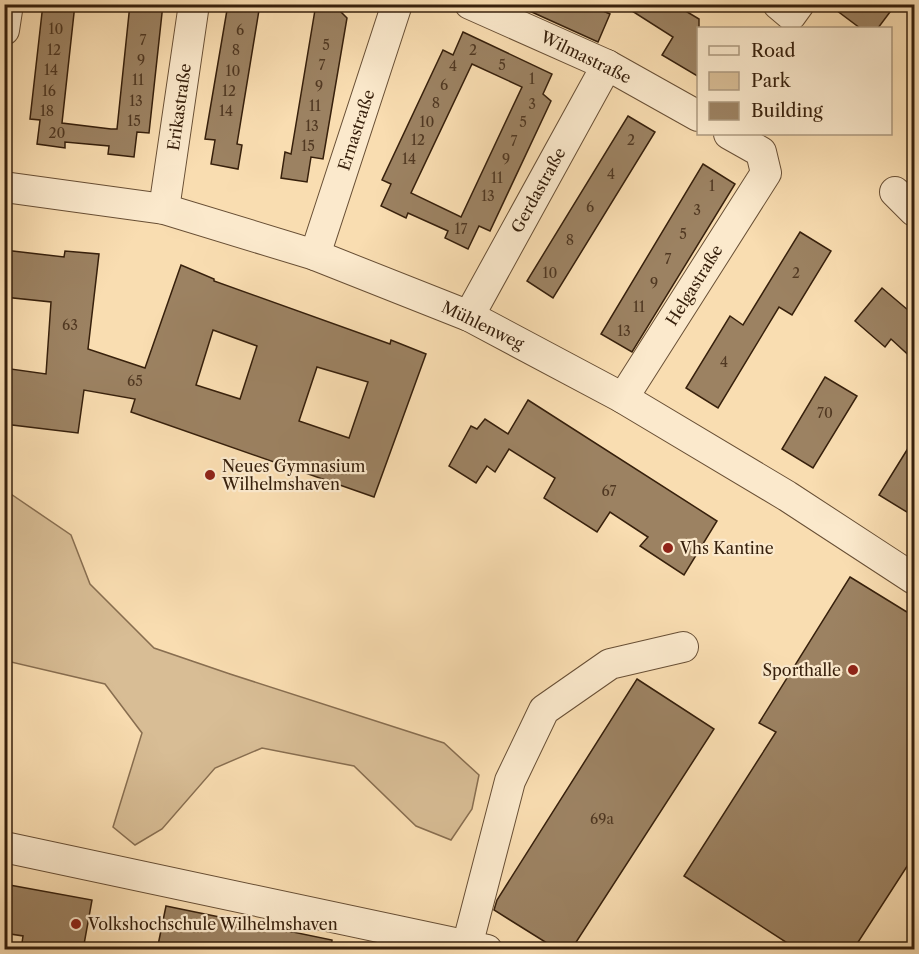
<svg xmlns="http://www.w3.org/2000/svg" width="919" height="954" viewBox="0 0 919 954" font-family="'Libre Caslon Text',serif">
	<style>
		.green { fill: #d8bd95; stroke: #886e50; stroke-width: 1.5 }
		.building { fill: #9c8262; stroke: #37200c; stroke-width: 1.5; fill-rule: evenodd }
		.lines { fill: none; stroke-linecap: round; stroke-linejoin: round }
		.minor-casing { stroke: #684f35; stroke-width: 32 }
		.minor { stroke: #fbe9cc; stroke-width: 30 }
		.poi-dot { fill: #8f2418; stroke: #fbe9cc; stroke-width: 2 }
		.labels { text-anchor: middle; stroke-width: 4.5; stroke-linejoin: round; paint-order: stroke }
		.number-label { font-size: 14px; fill: #503822 }
		.street-label { font-size: 16px; fill: #37200c; stroke: #fbe9cc }
		.poi-label { font-size: 16px; fill: #37200c; stroke: #fbe9cc; text-anchor: start }
	</style>
	<rect width="100%" height="100%" fill="#f9ddb1"/>
	<filter id="stains"><feTurbulence type="fractalNoise" baseFrequency=".00333" numOctaves="4"/><feColorMatrix values="0 0 0 0 .2 0 0 0 0 .09 0 0 0 0 .02 0 0 0 .5 -.17"/></filter>
	<radialGradient id="worn" r=".72"><stop offset=".6" stop-color="#630" stop-opacity="0"/><stop offset="1" stop-color="#630" stop-opacity=".3"/></radialGradient>
	<path class="green" d="M5 490 71 535 90 584 154 648 230 674 444 743 479 775 472 809 451 840 416 826 354 766 262 748 215 768 162 829 135 845 113 827 142 733 105 684 7 661 5 663Z"/>
	<g class="building">
		<path d="M43 4H75L62 123 111 129H117L130 4H163L149 133 137 132 134 157 108 154 109 146 65 142V148L37 144 40 120 30 119Z"/>
		<path d="M228 4H260L237 144 242 145 238 169 211 164 215 140 205 139Z"/>
		<path d="M316 4H333L347 18 323 159 311 157 307 182 281 178 285 152 291 154Z"/>
		<path d="M514 4H587L610 14 598 42Z"/>
		<path d="M621 4H674L699 19V77L662 55 673 37Z"/>
		<path d="M828 4H896L878 28H860Z"/>
		<path d="M463 32 552 74 543 94 551 101 490 231 479 226 468 249 445 238 448 231 408 213 406 218 381 206 391 184 382 180 443 50 453 55ZM472 64 522 87 461 217 411 193Z"/>
		<path d="M628 116 655 132 553 298 527 281Z"/>
		<path d="M703 164 735 184 632 352 601 334Z"/>
		<path d="M800 232 831 251 792 315 779 307 718 408 686 388 730 316 743 325Z"/>
		<path d="M4 250 64 257 65 251 99 254 88 349 145 368 181 265 214 279V281L390 344 391 340 426 354 374 497 131 412 135 399 84 390 78 433 4 424V368L46 374 51 302 4 297ZM213 330 257 346 240 399 196 385ZM317 367 368 382 349 438 299 421Z"/>
		<path d="M882 288 915 316V361L891 339 885 347 855 321Z"/>
		<path d="M825 377 857 396 813 468 782 449Z"/>
		<path d="M528 400 717 521 684 575 640 546 648 537 610 512 597 532 544 498 555 478 509 449 495 472 487 466 476 483 449 466 471 426 477 429 485 419 508 434Z"/>
		<path d="M915 437V517L879 495Z"/>
		<path d="M850 577 915 617V854L853 950H798L684 876 776 732 759 723Z"/>
		<path d="M637 679 714 729 571 950H558L494 910 497 900Z"/>
		<path d="M4 884 92 900 83 950H21L23 936 4 933Z"/>
		<path d="M166 906 332 940 331 950H157Z"/>
	</g>
	<g class="lines">
		<defs>
			<g id="minor">
				<path d="M470 4 607 65 698 116"/>
				<path d="M778 4 791 15 799 4"/>
				<path d="M4 30 8 4"/>
				<path d="M4 187 164 209 315 255 469 316 623 398 787 496 914 579"/>
				<path d="M895 192 914 211"/>
				<path d="M164 209 194 4"/>
				<path d="M315 255 397 4"/>
				<path d="M469 316 607 65"/>
				<path d="M623 398 766 173 761 152 729 134"/>
				<path d="M4 847 487 950"/>
				<path d="M466 950 510 781 544 710 610 664 683 647"/>
			</g>
		</defs>
		<use href="#minor" class="minor-casing"/>
		<use href="#minor" class="minor"/>
	</g>
	<g class="poi-dot">
		<circle cx="210" cy="475" r="6"/>
		<circle cx="668" cy="548" r="6"/>
		<circle cx="853" cy="670" r="6"/>
		<circle cx="76" cy="924" r="6"/>
	</g>
	<g class="labels">
		<g class="number-label">
			<text x="56" y="34">10</text>
			<text x="240" y="35">6</text>
			<text x="143" y="45">7</text>
			<text x="326" y="50">5</text>
			<text x="54" y="55">12</text>
			<text x="236" y="55">8</text>
			<text x="473" y="55">2</text>
			<text x="141" y="65">9</text>
			<text x="322" y="70">7</text>
			<text x="502" y="70">5</text>
			<text x="453" y="71">4</text>
			<text x="51" y="75">14</text>
			<text x="233" y="76">10</text>
			<text x="532" y="84">1</text>
			<text x="138" y="85">11</text>
			<text x="444" y="90">6</text>
			<text x="319" y="91">9</text>
			<text x="49" y="96">16</text>
			<text x="229" y="96">12</text>
			<text x="136" y="106">13</text>
			<text x="436" y="108">8</text>
			<text x="532" y="109">3</text>
			<text x="315" y="111">11</text>
			<text x="47" y="116">18</text>
			<text x="226" y="116">14</text>
			<text x="134" y="126">15</text>
			<text x="427" y="127">10</text>
			<text x="523" y="127">5</text>
			<text x="312" y="131">13</text>
			<text x="57" y="138">20</text>
			<text x="418" y="145">12</text>
			<text x="631" y="145">2</text>
			<text x="514" y="146">7</text>
			<text x="308" y="151">15</text>
			<text x="409" y="164">14</text>
			<text x="506" y="164">9</text>
			<text x="611" y="179">4</text>
			<text x="497" y="183">11</text>
			<text x="712" y="191">1</text>
			<text x="488" y="201">13</text>
			<text x="590" y="212">6</text>
			<text x="697" y="215">3</text>
			<text x="461" y="234">17</text>
			<text x="683" y="239">5</text>
			<text x="570" y="245">8</text>
			<text x="668" y="264">7</text>
			<text x="550" y="278">10</text>
			<text x="796" y="278">2</text>
			<text x="654" y="288">9</text>
			<text x="639" y="312">11</text>
			<text x="70" y="330">63</text>
			<text x="624" y="336">13</text>
			<text x="724" y="367">4</text>
			<text x="135" y="386">65</text>
			<text x="825" y="418">70</text>
			<text x="609" y="496">67</text>
			<text x="602" y="824">69a</text>
		</g>
		<g class="street-label">
			<text transform="translate(586 57) rotate(26)" y="6">Wilmastraße</text>
			<text transform="translate(179 107) rotate(-82)" y="6">Erikastraße</text>
			<text transform="translate(356 130) rotate(-72)" y="6">Ernastraße</text>
			<text transform="translate(538 190) rotate(-61)" y="6">Gerdastraße</text>
			<text transform="translate(694 285) rotate(-58)" y="6">Helgastraße</text>
			<text transform="translate(483 325) rotate(26)" y="6">Mühlenweg</text>
		</g>
		<g class="poi-label">
			<text x="222" y="472">Neues Gymnasium<tspan x="222" dy="18">Wilhelmshaven</tspan></text>
			<text x="680" y="554">Vhs Kantine</text>
			<text x="841" y="676" text-anchor="end">Sporthalle</text>
			<text x="88" y="930">Volkshochschule Wilhelmshaven</text>
		</g>
	</g>
	<rect width="919" height="954" fill="none" stroke="#f9ddb1" stroke-width="24"/>
	<rect x="6" y="6" width="907" height="942" fill="none" stroke="#37200c" stroke-width="3"/>
	<rect x="12" y="12" width="895" height="930" fill="none" stroke="#37200c" stroke-width="1.5"/>
	<rect x="697" y="27" width="195" height="108" fill="#fbe9cc" stroke="#ad997f" stroke-width="1.5"/>
	<rect x="709" y="46" width="30" height="9" fill="#fbe9cc" stroke="#ad997f" stroke-width="1.5"/>
	<text x="751" y="57" font-size="18" fill="#37200c">Road</text>
	<rect x="709" y="72" width="30" height="18" fill="#d8bd95" stroke="#ad997f" stroke-width="1.5"/>
	<text x="751" y="87" font-size="18" fill="#37200c">Park</text>
	<rect x="709" y="102" width="30" height="18" fill="#9c8262" stroke="#ad997f" stroke-width="1.5"/>
	<text x="751" y="117" font-size="18" fill="#37200c">Building</text>
	<rect width="100%" height="100%" filter="url(#stains)"/>
	<rect width="100%" height="100%" fill="url(#worn)"/>
</svg>
